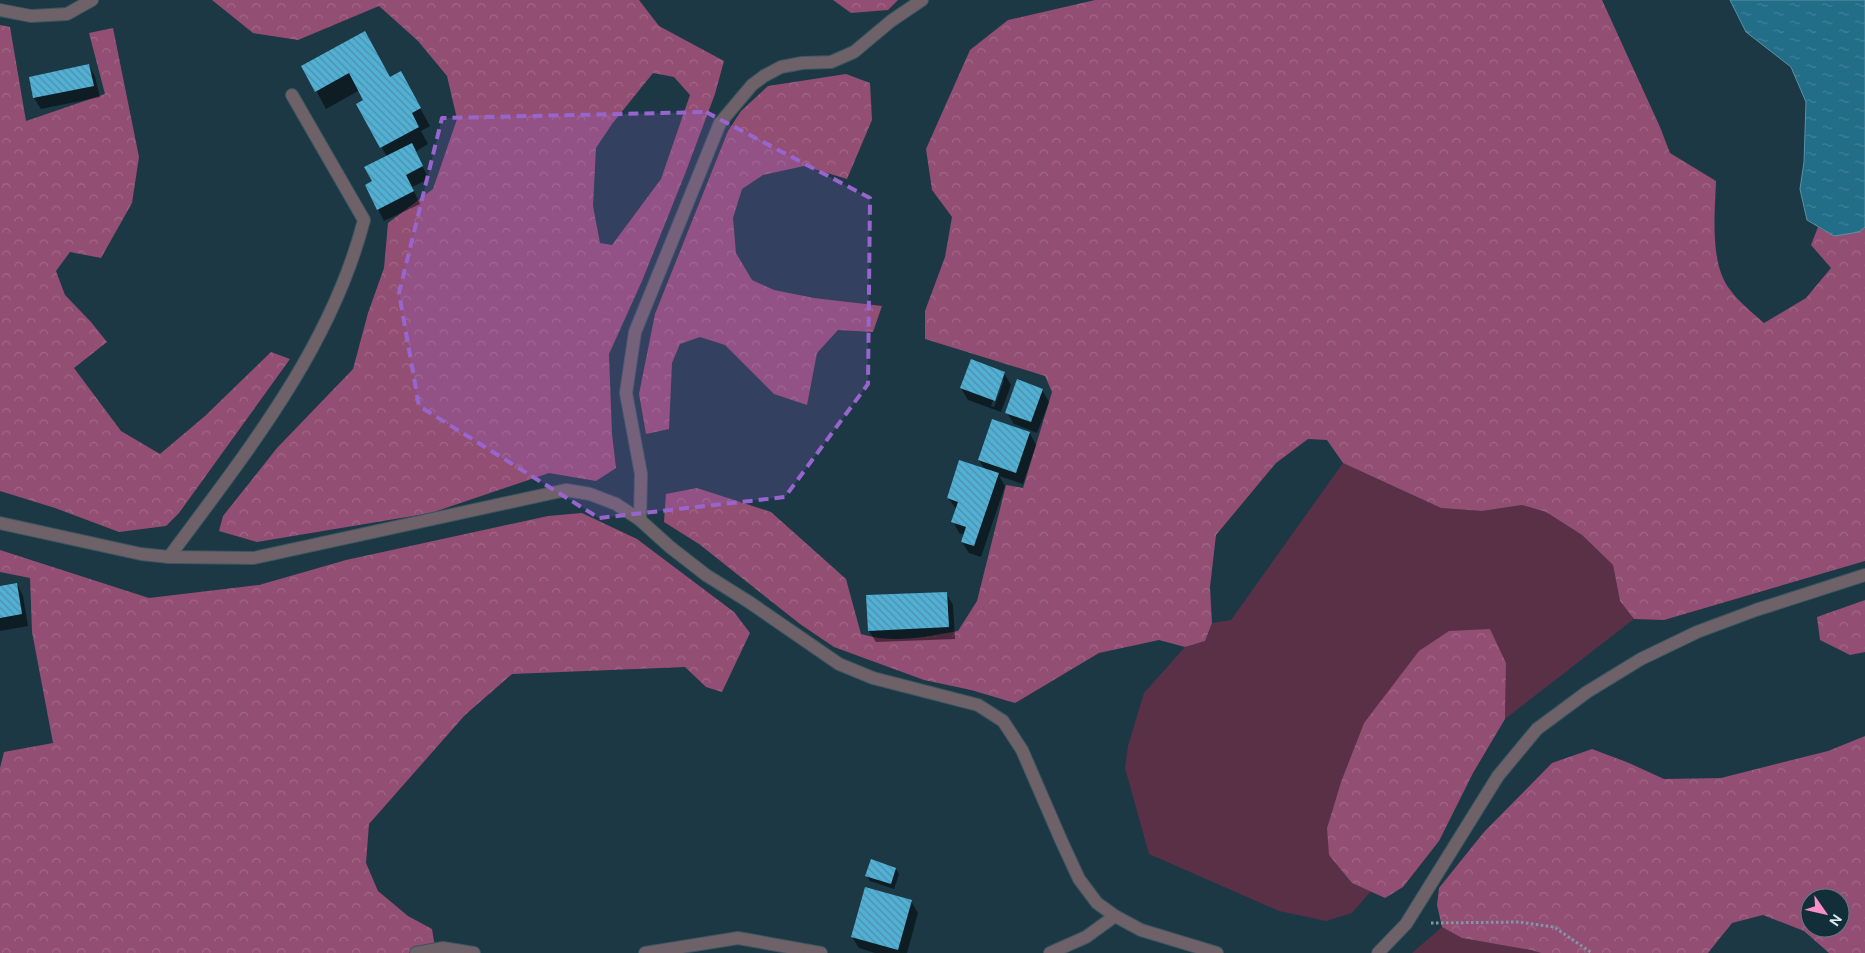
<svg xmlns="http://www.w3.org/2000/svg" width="1865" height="953" viewBox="0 0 1865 953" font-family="'DM Sans',sans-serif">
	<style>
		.green { fill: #5a3046 }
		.forest { fill: url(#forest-crowns); fill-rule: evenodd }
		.water { fill: url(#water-ripples); stroke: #5993a7 }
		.shadow { fill: #0007; fill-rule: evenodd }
		.building { fill: url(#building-back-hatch) }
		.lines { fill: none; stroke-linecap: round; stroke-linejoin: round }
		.service-casing { stroke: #3a5560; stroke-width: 14 }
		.minor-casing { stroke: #3a5560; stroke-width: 14 }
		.tertiary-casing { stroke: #3a5560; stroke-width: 14 }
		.path { stroke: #8299a2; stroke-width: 3; stroke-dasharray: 2.5 2.5; stroke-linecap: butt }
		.service { stroke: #6e6167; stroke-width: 12 }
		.minor { stroke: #6e6167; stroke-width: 12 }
		.tertiary { stroke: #6e6167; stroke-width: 12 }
		.marked { fill: #9865ce; fill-opacity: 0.2; stroke: #9865ce; stroke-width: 4; stroke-dasharray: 10 6; stroke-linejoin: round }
	</style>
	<defs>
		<pattern id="forest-crowns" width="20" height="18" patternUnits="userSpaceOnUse" patternTransform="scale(1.25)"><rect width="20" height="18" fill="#924e73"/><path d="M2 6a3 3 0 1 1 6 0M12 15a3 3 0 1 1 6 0" fill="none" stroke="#a16887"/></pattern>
		<pattern id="water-ripples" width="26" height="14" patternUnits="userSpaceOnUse" patternTransform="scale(1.25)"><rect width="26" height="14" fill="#226d87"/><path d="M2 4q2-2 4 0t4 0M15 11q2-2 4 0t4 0" fill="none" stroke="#428298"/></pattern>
		<pattern id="building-back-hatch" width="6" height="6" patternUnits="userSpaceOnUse" patternTransform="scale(1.25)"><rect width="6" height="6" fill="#52b0d4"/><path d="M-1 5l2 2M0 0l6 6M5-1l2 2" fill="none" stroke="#4d90aa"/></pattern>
	</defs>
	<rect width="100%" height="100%" fill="#1b3844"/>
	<g class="green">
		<path d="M1343 463 1441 508 1482 511 1522 505 1546 512 1582 535 1613 565 1620 601 1634 619 1505 719 1506 663 1364 723 1341 782 1327 828 1352 883 1371 891 1352 913 1326 921 1279 911 1149 854 1125 768 1128 746 1144 693 1185 647 1205 641 1212 623 1231 620Z"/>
		<path d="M1442 927 1463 938 1531 950 1541 953H1412Z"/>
	</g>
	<g class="forest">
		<path d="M212 0H639L659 26 724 61 715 94 685 174 642 281 609 354 612 434 616 468 596 481 549 473 431 513 257 542 219 531 223 516 277 448 353 369 368 313 384 268 388 223 433 189 457 119 447 76 418 41 379 6 298 40 253 33ZM653 73 674 77 690 95 661 179 612 245 600 243 593 206 596 148 612 124Z"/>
		<path d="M833 0H898L888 10 851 13Z"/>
		<path d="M1095 0H1602L1660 127 1670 153 1716 181C1715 213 1709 265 1731 291 1740 303 1753 313 1764 323L1806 298 1831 268 1811 245 1818 227 1834 236 1859 232 1865 227V561L1664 620 1634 619 1620 601 1613 565 1582 535 1546 512 1522 505 1482 511 1441 508 1343 463 1327 440 1308 439 1276 463 1216 535 1210 587 1212 623 1205 641 1185 647 1159 640 1099 653 1015 703 971 690 924 680 834 647 800 624 699 544 664 522 666 494 697 488 771 512 846 579 861 634C894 644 925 637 958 631L977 601 1006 485 1023 488 1052 392 1045 376 925 339V311L945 257 952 217 932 190 926 149 970 50 1008 20Z"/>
		<path d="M0 25 10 27 26 121 105 94 89 33 113 28 139 157 132 203 101 258 70 252 56 271 65 295 91 322 107 342 74 368 121 431 160 454 205 416 271 352 290 359 179 513 166 526 119 532 55 508 0 491Z"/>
		<path d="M846 74 870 83 872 120 847 179 804 166 763 175 742 189 733 218 736 253 752 280 774 290 814 298 882 306 873 332 838 330 817 353 807 405 774 394 725 345 700 337 680 344 672 363 669 429 646 434 639 394 655 314 728 131 741 111 768 86Z"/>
		<path d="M582 513 637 539 734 612 750 633 722 692 706 687 685 667 512 674 465 715 369 824 366 863 378 891 408 916 432 929 436 953H0V768L4 752 53 743 32 632 30 578 0 572V550L149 598 259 585 346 560 548 516Z"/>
		<path d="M1865 600V652L1850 655 1820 640 1817 617Z"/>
		<path d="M1490 629 1506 663 1505 719 1473 773 1439 841 1403 887 1385 898 1352 883 1329 855 1327 828 1341 782 1364 723 1419 651 1449 631Z"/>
		<path d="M1865 736V953H1829L1804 931 1763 915 1732 923 1708 953H1541L1531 950 1462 938 1442 927 1437 905 1439 888 1484 832 1552 763 1592 749 1629 763 1664 779 1721 778 1828 751ZM1810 898H1840V928H1810Z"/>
	</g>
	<path class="water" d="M1730 0H1865V227L1859 232 1834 236 1807 220 1800 189 1804 162 1806 102 1791 67 1746 32Z"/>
	<g class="shadow">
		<path d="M89 65 95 77 100 97 41 109 34 98Z"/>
		<path d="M303 66 390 78 410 90 430 126 421 131 428 144 415 152 429 179 412 187 420 204 384 221 378 209 374 182 387 157 358 104 365 100 360 90 326 109Z"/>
		<path d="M1004 373 1011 385 1001 412 968 400 961 388ZM1001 380H1004L994 407 991 406Z"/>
		<path d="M1042 390 1049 402 1037 433 1014 424 1007 413Z"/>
		<path d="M1030 433 1036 445 1023 484 999 476 1005 486 981 557 969 553 962 542 965 535 959 533 953 521 957 510 948 498 985 470 979 460Z"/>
		<path d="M17 584 23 596 28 626 0 631V587Z"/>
		<path d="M946 593 953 605 955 639 876 642 869 631Z"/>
		<path d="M896 869 899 874 894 889 870 881 867 876Z"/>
		<path d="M911 901 918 913 907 953H875L859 948 852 937Z"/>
	</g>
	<g class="building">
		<path d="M365 31 390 77 401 71 421 108 412 113 419 127 380 148 356 104 363 100 349 73 315 92 301 66Z"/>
		<path d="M89 64 94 86 33 98 29 77Z"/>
		<path d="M412 143 423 166 406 175 414 191 377 210 365 185 372 181 364 167Z"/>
		<path d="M971 359 1005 372 995 401 960 388Z"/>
		<path d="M1017 379 1043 389 1031 422 1005 413Z"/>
		<path d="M992 419 1030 432 1016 473 978 460Z"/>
		<path d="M959 460 999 473 974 546 961 542 966 527 951 522 958 502 947 498Z"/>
		<path d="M17 583 22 614 0 618V586Z"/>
		<path d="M947 592 949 627 868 631 866 595Z"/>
		<path d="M871 859 896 868 891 884 865 876Z"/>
		<path d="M865 887 912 900 898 950 851 937Z"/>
	</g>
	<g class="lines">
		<defs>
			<path id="service" d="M169 557C246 453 331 348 364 220L292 95"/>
			<g id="minor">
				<path d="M0 10 31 16 67 14 92 0"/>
				<path d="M640 520 641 474 626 393 635 332 720 123 752 85 764 76 781 67 802 63 831 62 854 52 891 21 922 0"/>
				<path d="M0 523 141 554 169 557 254 558 566 490 590 494 616 504 640 520 670 547 706 575 749 602 839 664 873 678 978 705 1003 721 1022 750 1061 840 1079 879 1097 903 1115 916 1141 930 1217 953"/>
				<path d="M416 953 443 948 474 953"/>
				<path d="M645 953 738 938 821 953"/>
				<path d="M1050 953 1086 937 1115 916"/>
			</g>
			<path id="tertiary" d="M1378 953 1406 924 1498 776 1537 729 1587 692 1641 659 1697 632 1756 610 1865 575"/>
		</defs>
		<use href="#service" class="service-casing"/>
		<use href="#minor" class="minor-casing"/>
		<use href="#tertiary" class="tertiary-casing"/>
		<path class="path" d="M1431 923 1519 922 1554 927 1592 953"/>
		<use href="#service" class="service"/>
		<use href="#minor" class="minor"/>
		<use href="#tertiary" class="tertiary"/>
	</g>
	<path class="marked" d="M706 112 870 198 868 384 785 497 599 518 419 406 399 293 442 118Z"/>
	<g transform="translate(1825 913) rotate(124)"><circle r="24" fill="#112e39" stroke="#617a83"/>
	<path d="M0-4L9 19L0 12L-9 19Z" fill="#f98fc8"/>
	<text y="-8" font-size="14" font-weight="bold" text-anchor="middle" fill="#daebf2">N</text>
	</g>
</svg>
